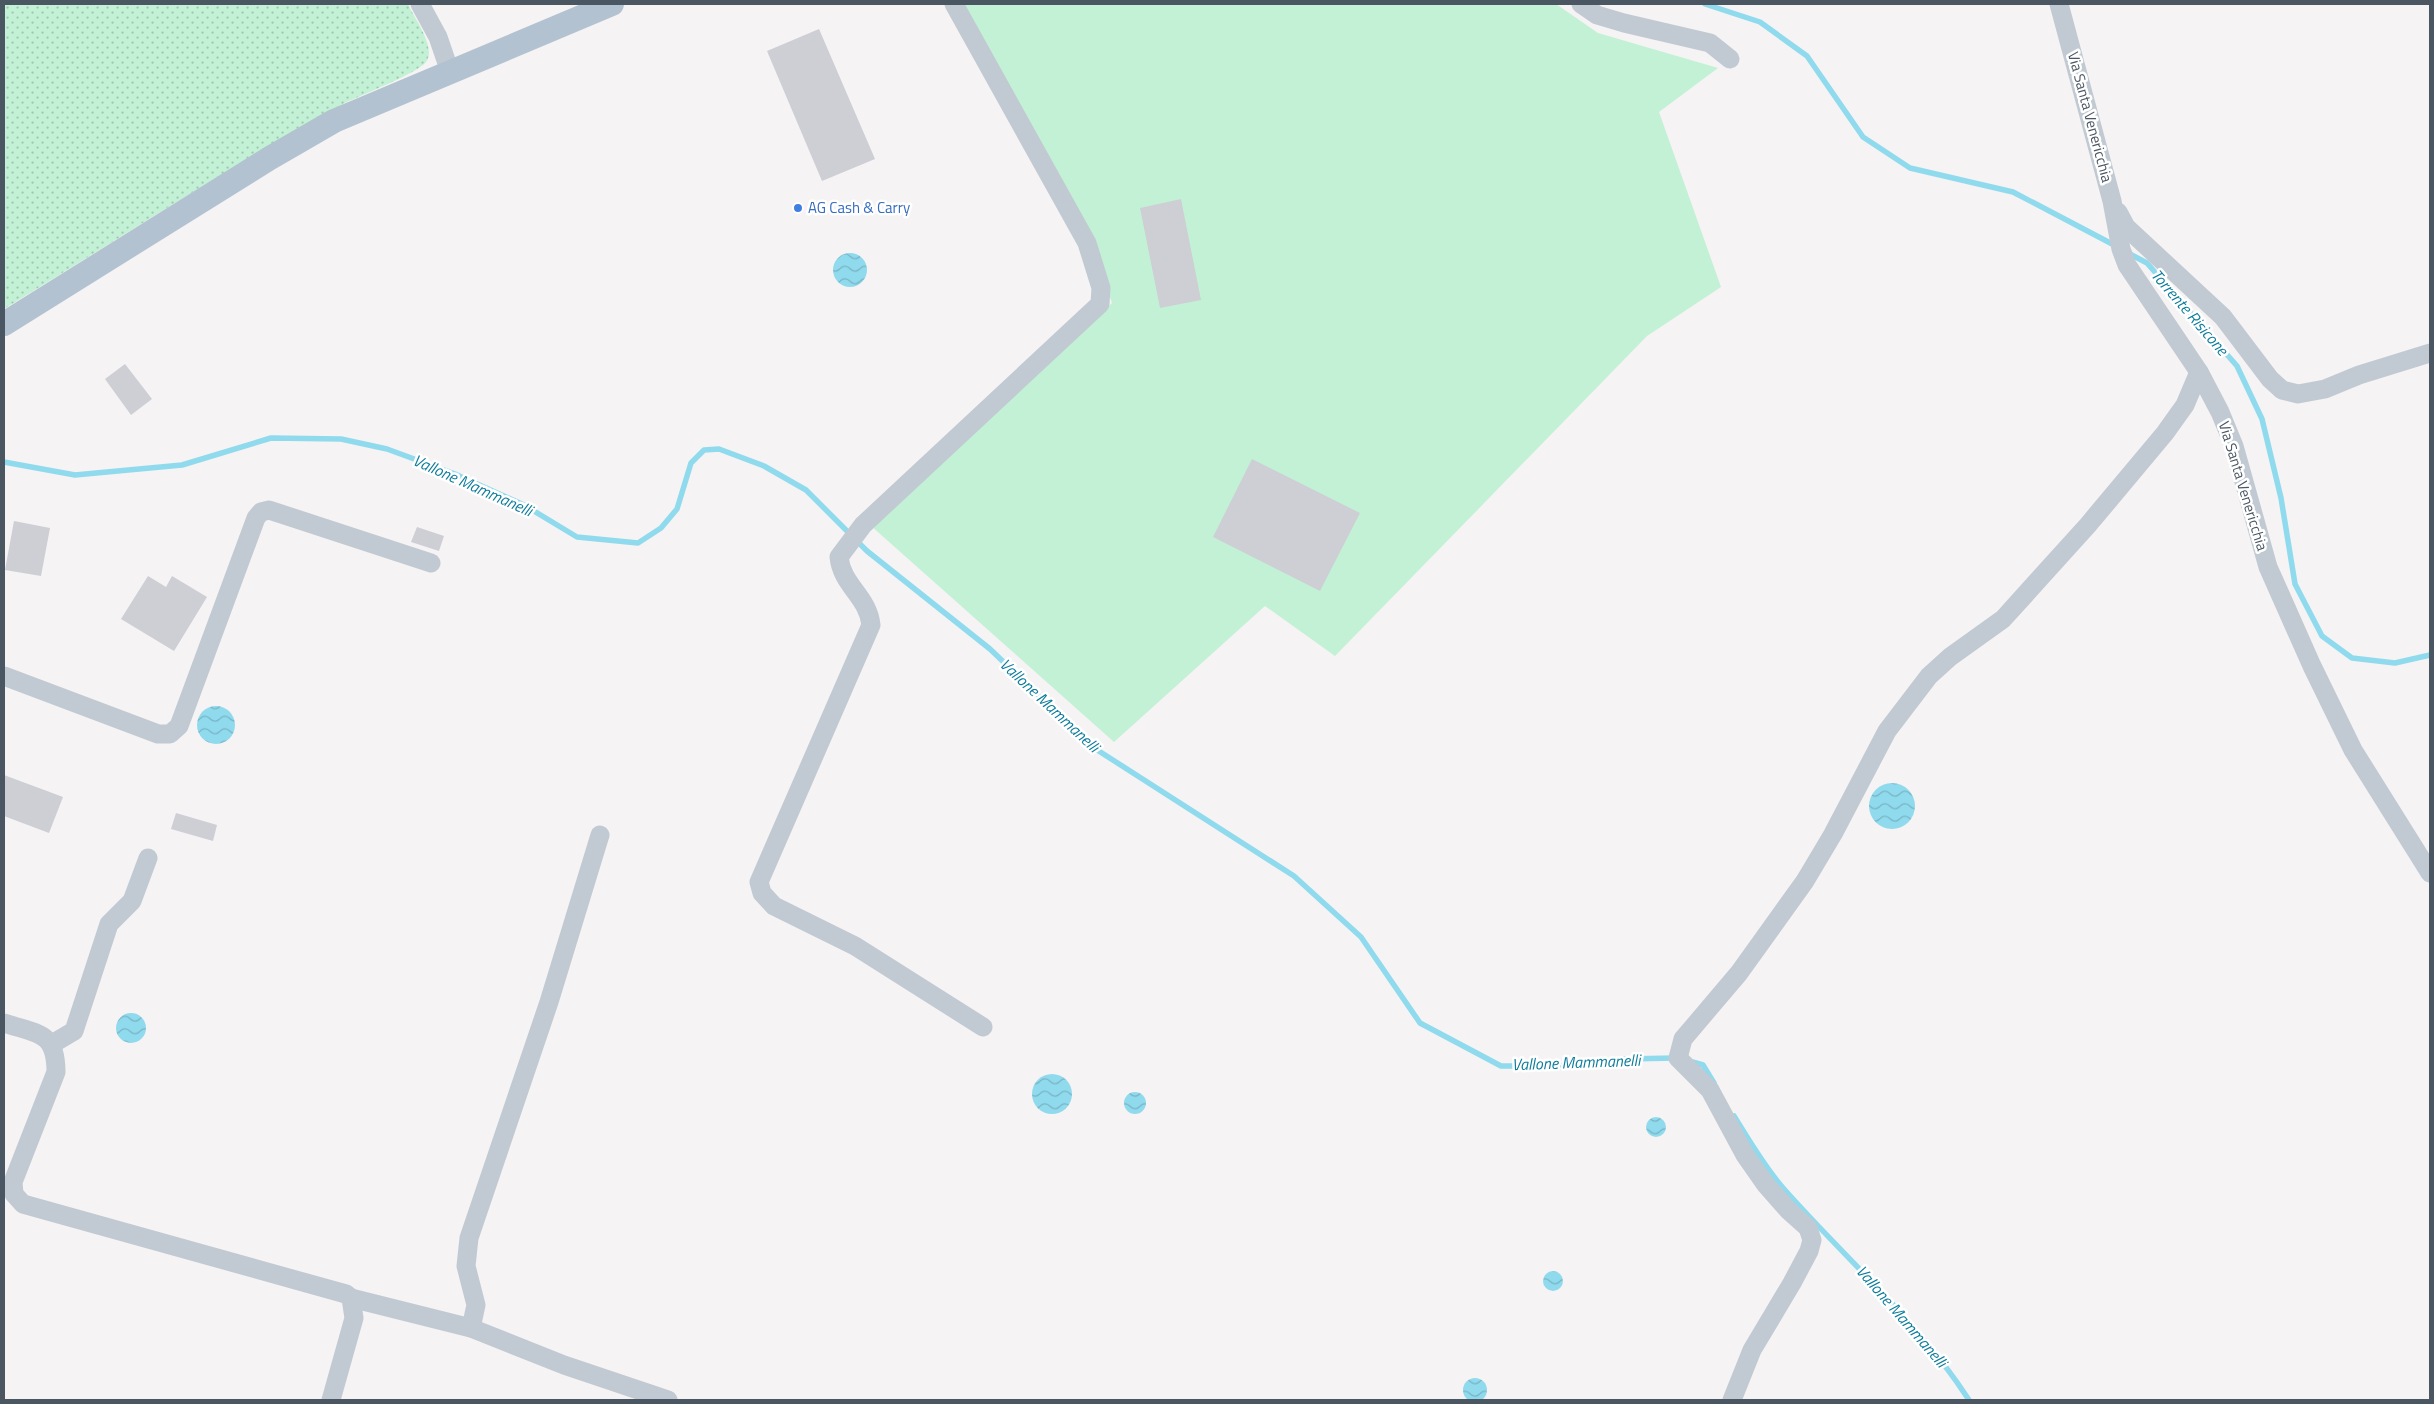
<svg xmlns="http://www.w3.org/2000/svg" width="2434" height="1404" viewBox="0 0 2434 1404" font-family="'Titillium Web',sans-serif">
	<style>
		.green { fill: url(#green-dots) }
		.pitch { fill: #c3f1d5 }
		.water { fill: url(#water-waves) }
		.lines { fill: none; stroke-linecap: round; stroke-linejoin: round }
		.stream { stroke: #90daee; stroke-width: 5.5 }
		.building { fill: #cdcfd5 }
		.minor { stroke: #c1cad2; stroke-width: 19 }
		.major { stroke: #b3c2d1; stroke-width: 24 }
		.shop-dot { fill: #3f7fe0; stroke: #fff; stroke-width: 2 }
		.labels { text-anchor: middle; stroke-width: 5; stroke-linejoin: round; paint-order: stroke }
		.street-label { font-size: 15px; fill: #4a5661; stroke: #fff }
		.shop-label { font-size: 15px; fill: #366cbe; stroke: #fff; text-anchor: start }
		.water-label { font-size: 16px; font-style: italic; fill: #0c7c9b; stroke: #fff }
	</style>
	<defs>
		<pattern id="green-dots" width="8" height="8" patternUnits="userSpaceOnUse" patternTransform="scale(1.25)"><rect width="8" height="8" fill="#c3f1d5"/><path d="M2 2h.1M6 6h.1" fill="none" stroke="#a0c6b0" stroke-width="1.8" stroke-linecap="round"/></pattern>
		<pattern id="water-waves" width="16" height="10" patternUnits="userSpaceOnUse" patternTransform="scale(1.25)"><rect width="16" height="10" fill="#90daee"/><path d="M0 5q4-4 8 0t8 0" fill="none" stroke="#78b4c4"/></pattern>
	</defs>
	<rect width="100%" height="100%" fill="#f5f3f3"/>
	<path class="green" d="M4 4H408C414 18 437 48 426 62 418 73 361 95 345 103 229 167 117 240 4 309Z"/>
	<path class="pitch" d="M959 4H1556L1598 33 1718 68 1659 112 1721 287 1647 336 1335 656 1265 606 1114 742 870 525 1112 303 1089 238Z"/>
	<g class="water">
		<circle cx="850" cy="270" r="17"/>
		<circle cx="216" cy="725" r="19"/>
		<circle cx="1892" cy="806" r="23"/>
		<circle cx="131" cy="1028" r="15"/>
		<circle cx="1052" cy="1094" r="20"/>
		<circle cx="1135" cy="1103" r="11"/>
		<circle cx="1656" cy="1127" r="10"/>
		<circle cx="1553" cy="1281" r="10"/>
		<circle cx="1475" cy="1390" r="12"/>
	</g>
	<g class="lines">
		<g class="stream">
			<path d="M1705 4 1760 22 1807 56 1863 137 1910 168 2013 192 2116 246"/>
			<path d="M2128 253 2147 263 2237 366 2262 419 2281 498 2295 584 2322 636 2352 658 2395 663 2430 655"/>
			<path d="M4 462 75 475 107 472 182 465 271 438 341 439 387 449 455 474 524 505 577 537 638 543 661 528 677 509 691 463 704 450 719 449 764 466 806 490 867 551 990 649 1091 746 1294 876 1361 937 1420 1023 1501 1066H1553L1626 1059 1675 1058"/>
			<path d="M1689 1061 1703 1065 1714 1083"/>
			<path d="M1734 1116C1749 1140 1765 1168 1784 1189 1846 1259 1918 1321 1969 1400"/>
		</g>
	</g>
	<g class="building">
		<path d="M819 29 875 159 822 181 767 51Z"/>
		<path d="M1181 199 1201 300 1160 308 1140 208Z"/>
		<path d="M125 364 152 399 131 415 105 379Z"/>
		<path d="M1252 459 1360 513 1320 591 1213 537Z"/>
		<path d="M14 521 50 528 41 576 5 570Z"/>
		<path d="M417 527 444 536 439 551 411 542Z"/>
		<path d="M148 576 166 587 172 576 207 597 174 651 121 619Z"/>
		<path d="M4 775 63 797 49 833 4 816Z"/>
		<path d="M176 813 217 825 213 841 171 829Z"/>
	</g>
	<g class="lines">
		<g class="minor">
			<path d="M420 4 438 37 450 72"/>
			<path d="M954 4 1087 243 1101 288 1100 304 863 525 839 557C842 586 868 596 871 625L759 882 762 893 774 906 855 946 983 1027"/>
			<path d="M1581 4 1597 15 1624 23 1710 43 1730 59"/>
			<path d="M2059 4 2112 201 2121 249 2127 265 2199 372 2220 412 2234 446 2268 567 2312 666 2353 750 2430 873"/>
			<path d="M2118 212 2126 227 2223 317 2270 379 2282 390 2298 394 2325 389 2359 375 2430 353"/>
			<path d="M4 676 158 734H170L179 726 256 518 261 512 269 510 431 563"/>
			<path d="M4 1023C37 1034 56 1031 56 1072L13 1182 14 1194 23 1204 346 1294 351 1298 354 1318 331 1400"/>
			<path d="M52 1044 74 1031 109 924 132 901 148 858"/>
			<path d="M351 1298 471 1328 564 1365 668 1400"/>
			<path d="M471 1328 476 1305 466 1266 469 1238 549 1002 600 835"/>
			<path d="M1732 1400 1752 1350 1792 1283 1809 1251 1812 1240 1808 1228 1789 1211 1766 1185 1745 1155 1710 1090 1678 1058 1683 1039 1739 973 1805 881 1833 834 1887 731 1929 676 1950 657 2003 619 2088 525 2165 433 2185 405 2199 372"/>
		</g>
		<path class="major" d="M4 324 270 158 334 121 612 4"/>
	</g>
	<circle class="shop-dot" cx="798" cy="208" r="5"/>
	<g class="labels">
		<g class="street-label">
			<text transform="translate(2090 117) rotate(75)" y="5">Via Santa Venericchia</text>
			<text transform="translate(2243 486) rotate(73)" y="5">Via Santa Venericchia</text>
		</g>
		<g class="shop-label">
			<text x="808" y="213">AG Cash &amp; Carry</text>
		</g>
		<g class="water-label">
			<text transform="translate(2190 312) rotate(49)" y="6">Torrente Risicone</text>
			<text transform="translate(473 485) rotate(24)" y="6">Vallone Mammanelli</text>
			<text transform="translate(1050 705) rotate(43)" y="6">Vallone Mammanelli</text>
			<text transform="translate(1576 1062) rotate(-2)" y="6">Vallone Mammanelli</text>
			<text transform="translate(1902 1316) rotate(49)" y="6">Vallone Mammanelli</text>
		</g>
	</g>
	<rect width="2434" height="1404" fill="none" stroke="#4a5661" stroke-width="10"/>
</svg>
